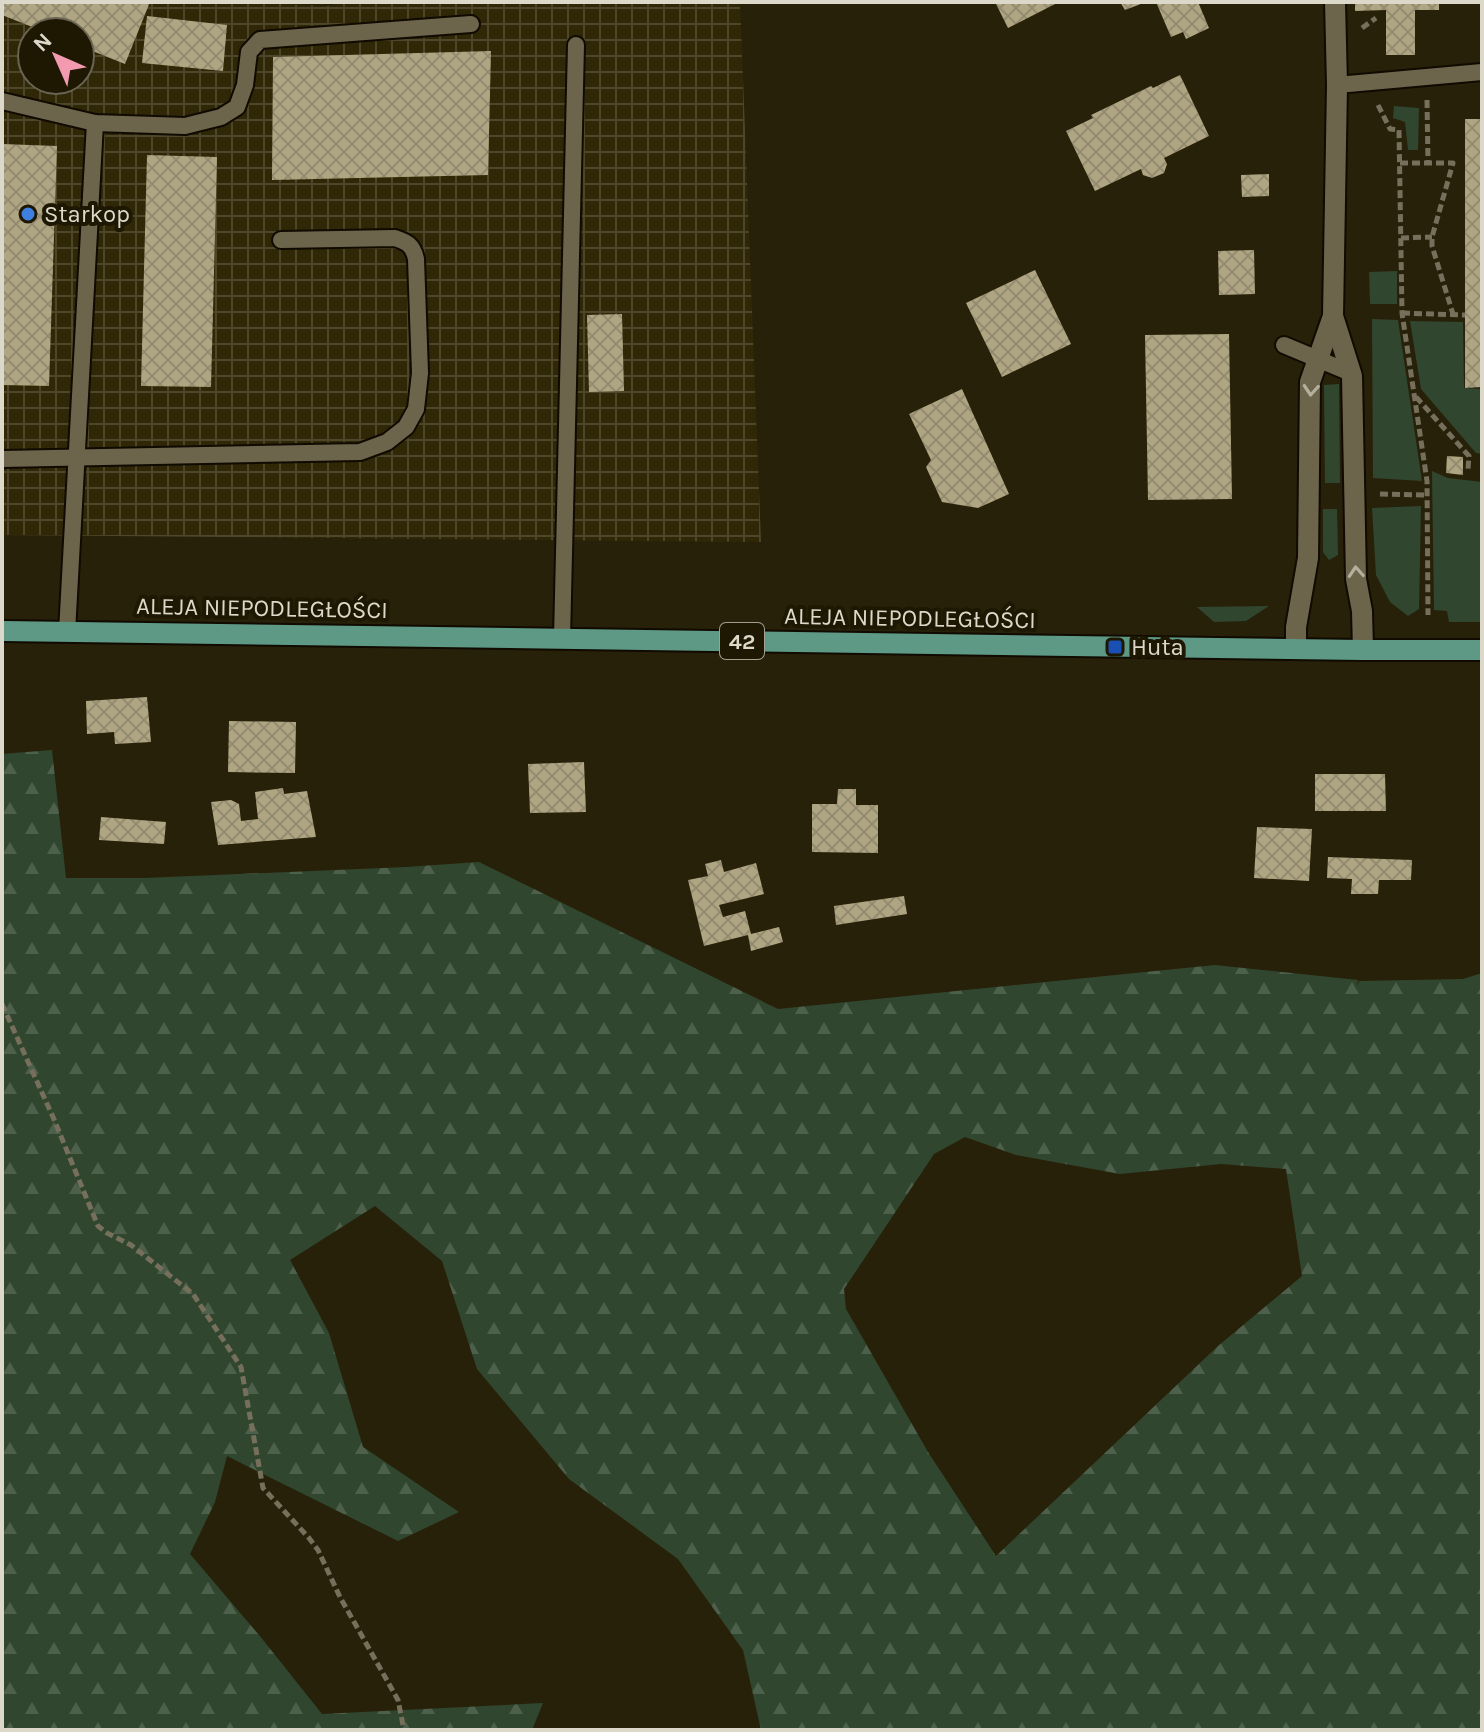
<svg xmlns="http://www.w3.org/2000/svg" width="1484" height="1732" viewBox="0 0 1484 1732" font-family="Karla,sans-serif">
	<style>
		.industrial { fill: url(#industrial-grid); fill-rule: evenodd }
		.green { fill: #30462f }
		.forest { fill: url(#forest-firs); fill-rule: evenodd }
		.building { fill: url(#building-cross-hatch) }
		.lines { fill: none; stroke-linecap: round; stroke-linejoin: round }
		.service-casing { stroke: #100a00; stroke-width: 20 }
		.minor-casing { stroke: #100a00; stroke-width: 24 }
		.primary-casing { stroke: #100a00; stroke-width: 24 }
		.path { stroke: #756f5b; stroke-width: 5; stroke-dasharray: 8 4; stroke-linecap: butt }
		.service { stroke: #6c654c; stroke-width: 16 }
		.minor { stroke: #6c654c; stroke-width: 20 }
		.primary { stroke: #5e9986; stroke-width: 20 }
		.oneway { stroke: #b5b09e }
		.shop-dot { fill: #3f7fe0; stroke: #1e1702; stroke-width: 3 }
		.transit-dot { fill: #1a4fb4; stroke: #1e1702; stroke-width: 3 }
		.labels { text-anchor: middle; stroke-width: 8; stroke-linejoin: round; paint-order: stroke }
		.shield { fill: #1e1702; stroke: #a39e8e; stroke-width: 2 }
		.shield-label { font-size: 22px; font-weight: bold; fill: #dcd8ca }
		.poi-label { font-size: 24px; fill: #dcd8ca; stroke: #1e1702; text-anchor: start }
		.street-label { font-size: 24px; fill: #dcd8ca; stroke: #1e1702 }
	</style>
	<defs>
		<pattern id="industrial-grid" width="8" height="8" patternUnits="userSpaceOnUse" patternTransform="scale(2)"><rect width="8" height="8" fill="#302707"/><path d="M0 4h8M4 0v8" fill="none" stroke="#4d462a"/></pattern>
		<pattern id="forest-firs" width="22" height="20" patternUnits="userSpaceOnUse" patternTransform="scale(2)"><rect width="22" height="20" fill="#30462f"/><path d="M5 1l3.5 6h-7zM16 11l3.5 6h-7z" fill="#4d604c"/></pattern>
		<pattern id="building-cross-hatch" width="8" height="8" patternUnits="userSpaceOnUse" patternTransform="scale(2)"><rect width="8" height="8" fill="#b0a582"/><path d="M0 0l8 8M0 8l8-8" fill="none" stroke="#948c71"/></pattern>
	</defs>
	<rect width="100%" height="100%" fill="#282109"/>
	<path class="industrial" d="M2 2H240L327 6 354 2H740L761 542 2 535ZM32 32H80V80H32Z"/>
	<g class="green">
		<path d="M1394 106 1419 108 1418 150H1408L1405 122 1393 118Z"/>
		<path d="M1397 271V304H1370L1369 272Z"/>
		<path d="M1372 319 1398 320 1422 481 1373 478Z"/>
		<path d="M1410 321 1463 322 1464 388 1482 389V454L1476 453 1421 389Z"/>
		<path d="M1339 384 1340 483H1325L1324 385Z"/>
		<path d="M1432 471 1448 478 1482 482V622H1449L1447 611 1434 610Z"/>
		<path d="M1421 506 1419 609 1408 616 1390 602 1376 575 1372 508Z"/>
		<path d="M1323 509H1337L1338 555 1329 560 1323 552Z"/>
		<path d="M1269 606 1246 621 1214 622 1197 607Z"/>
	</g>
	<path class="forest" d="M52 750 66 878H145L406 867 479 862 778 1009 1215 965 1358 980 1357 986 1359 981 1463 979 1482 973V1730H761L743 1650 678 1559 569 1479 477 1369 442 1261 375 1206 290 1260 329 1333 363 1447 459 1512 398 1541 227 1456 215 1502 190 1554 259 1635 322 1714 543 1703 532 1730H2V754ZM965 1137 1016 1155 1120 1174 1221 1164 1286 1169 1302 1276 1218 1346 996 1556 928 1452 846 1309 844 1289 934 1154Z"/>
	<g class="building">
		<path d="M4 2H150L125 64 80 46V32H45L2 15Z"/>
		<path d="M995 2H1059L1008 28Z"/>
		<path d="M1120 2H1146L1125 10Z"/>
		<path d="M1156 2H1198L1209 28 1186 39 1183 32 1171 37Z"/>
		<path d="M1355 2H1439V10H1415V55H1386V10L1355 11Z"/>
		<path d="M147 16 227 25 223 71 142 63Z"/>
		<path d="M491 51 488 175 272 180 273 57Z"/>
		<path d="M1180 75 1209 136 1164 158 1167 164 1164 173 1152 178 1143 175 1141 169 1095 191 1066 131 1093 118 1091 115 1151 86 1153 88Z"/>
		<path d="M1465 119H1482V387L1465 388Z"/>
		<path d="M2 144 57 146 49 386 2 385Z"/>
		<path d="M147 155 217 157 211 387 141 386Z"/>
		<path d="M1269 174V196L1242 197 1241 175Z"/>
		<path d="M1254 250 1255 294 1219 295 1218 251Z"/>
		<path d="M1035 270 1071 344 1002 377 966 303Z"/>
		<path d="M622 314 624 391 589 392 587 315Z"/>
		<path d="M1229 334 1232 499 1148 500 1145 335Z"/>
		<path d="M962 389 1009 494 978 508 942 502 926 467 931 460 909 414Z"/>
		<path d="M1447 456 1463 457V475L1446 473Z"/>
		<path d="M147 697 151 742 115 744 114 732 87 734 86 701Z"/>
		<path d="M229 721 296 722 295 773 228 772Z"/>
		<path d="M584 762 586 812 530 813 528 764Z"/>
		<path d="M1315 774H1385L1386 811H1315Z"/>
		<path d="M283 788 284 794 307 791 316 837 218 845 211 802 231 800 239 804 241 821 258 819 255 792Z"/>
		<path d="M838 789H856V805H878V853L812 852V804H837Z"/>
		<path d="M101 817 166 822 164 844 99 840Z"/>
		<path d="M1257 827 1312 829 1309 881 1254 878Z"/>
		<path d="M1328 857 1412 860 1411 880H1379L1378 894H1351L1352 879 1327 878Z"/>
		<path d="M721 860 724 872 756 863 764 894 719 905 723 917 745 911 751 934 779 927 783 942 751 951 748 935 704 946 688 880 708 876 705 864Z"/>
		<path d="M904 896 907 914 836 925 834 906Z"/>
	</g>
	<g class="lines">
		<defs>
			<g id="service">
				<path d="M1337 85 1482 72"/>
				<path d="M2 101 95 123 185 126 221 117 237 107 245 85 249 52 260 40 471 24"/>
				<path d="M1284 345 1351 373"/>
				<path d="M2 459 360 452 387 442 406 427 416 409 420 373 416 259C413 245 407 242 395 238L281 240"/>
				<path d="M67 632 95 123"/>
				<path d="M562 638 576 45"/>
			</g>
			<g id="minor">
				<path d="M1335 2 1337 85 1333 316 1352 376 1356 579 1362 611 1363 650"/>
				<path d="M1296 648V627L1308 558 1310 382 1333 316"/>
			</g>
			<path id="primary" d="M2 631 1363 650H1482"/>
		</defs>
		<use href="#service" class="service-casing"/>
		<use href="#minor" class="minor-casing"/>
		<use href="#primary" class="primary-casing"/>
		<g class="path">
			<path d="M1362 28 1376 18"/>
			<path d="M1427 100 1428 163"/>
			<path d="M1378 105 1390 129 1399 130 1402 313 1427 481 1428 615"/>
			<path d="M1400 163H1453L1432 237V246L1453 314"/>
			<path d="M1401 238 1432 237"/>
			<path d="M1402 313 1465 315"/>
			<path d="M1416 397 1469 456 1468 469"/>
			<path d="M1380 494 1427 495"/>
			<path d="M2 1004 53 1117 98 1226 107 1233 131 1245 193 1294 241 1367 263 1488 309 1538 318 1550 340 1597 398 1700 404 1730"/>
		</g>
		<use href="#service" class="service"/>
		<use href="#minor" class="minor"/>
		<use href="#primary" class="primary"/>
	</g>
	<defs><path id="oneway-chevron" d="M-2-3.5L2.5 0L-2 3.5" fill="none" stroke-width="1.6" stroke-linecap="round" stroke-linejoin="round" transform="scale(2)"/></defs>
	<g class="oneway">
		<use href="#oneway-chevron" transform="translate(1311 390) rotate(94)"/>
		<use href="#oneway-chevron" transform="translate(1356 572) rotate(-94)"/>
	</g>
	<circle class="shop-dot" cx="28" cy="214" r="8"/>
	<rect class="transit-dot" x="1107" y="639" width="16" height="16" rx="4"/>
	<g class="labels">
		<rect class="shield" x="720" y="623" width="44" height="36" rx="6"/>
		<g class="shield-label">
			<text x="742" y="649">42</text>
		</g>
		<g class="poi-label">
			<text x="44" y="222">Starkop</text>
			<text x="1131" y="655">Huta</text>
		</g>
		<g class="street-label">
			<text transform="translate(262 608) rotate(1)" y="8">ALEJA NIEPODLEGŁOŚCI</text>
			<text transform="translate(910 618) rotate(1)" y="8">ALEJA NIEPODLEGŁOŚCI</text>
		</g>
	</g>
	<rect width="1484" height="1732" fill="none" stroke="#dcd8ca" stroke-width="8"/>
	<g transform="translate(56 56) rotate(315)"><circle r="38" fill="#1e1702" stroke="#6a6452" stroke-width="2"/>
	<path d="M0-6L14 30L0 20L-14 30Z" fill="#f29ab0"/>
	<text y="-12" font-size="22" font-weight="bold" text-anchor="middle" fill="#dcd8ca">N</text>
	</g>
</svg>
